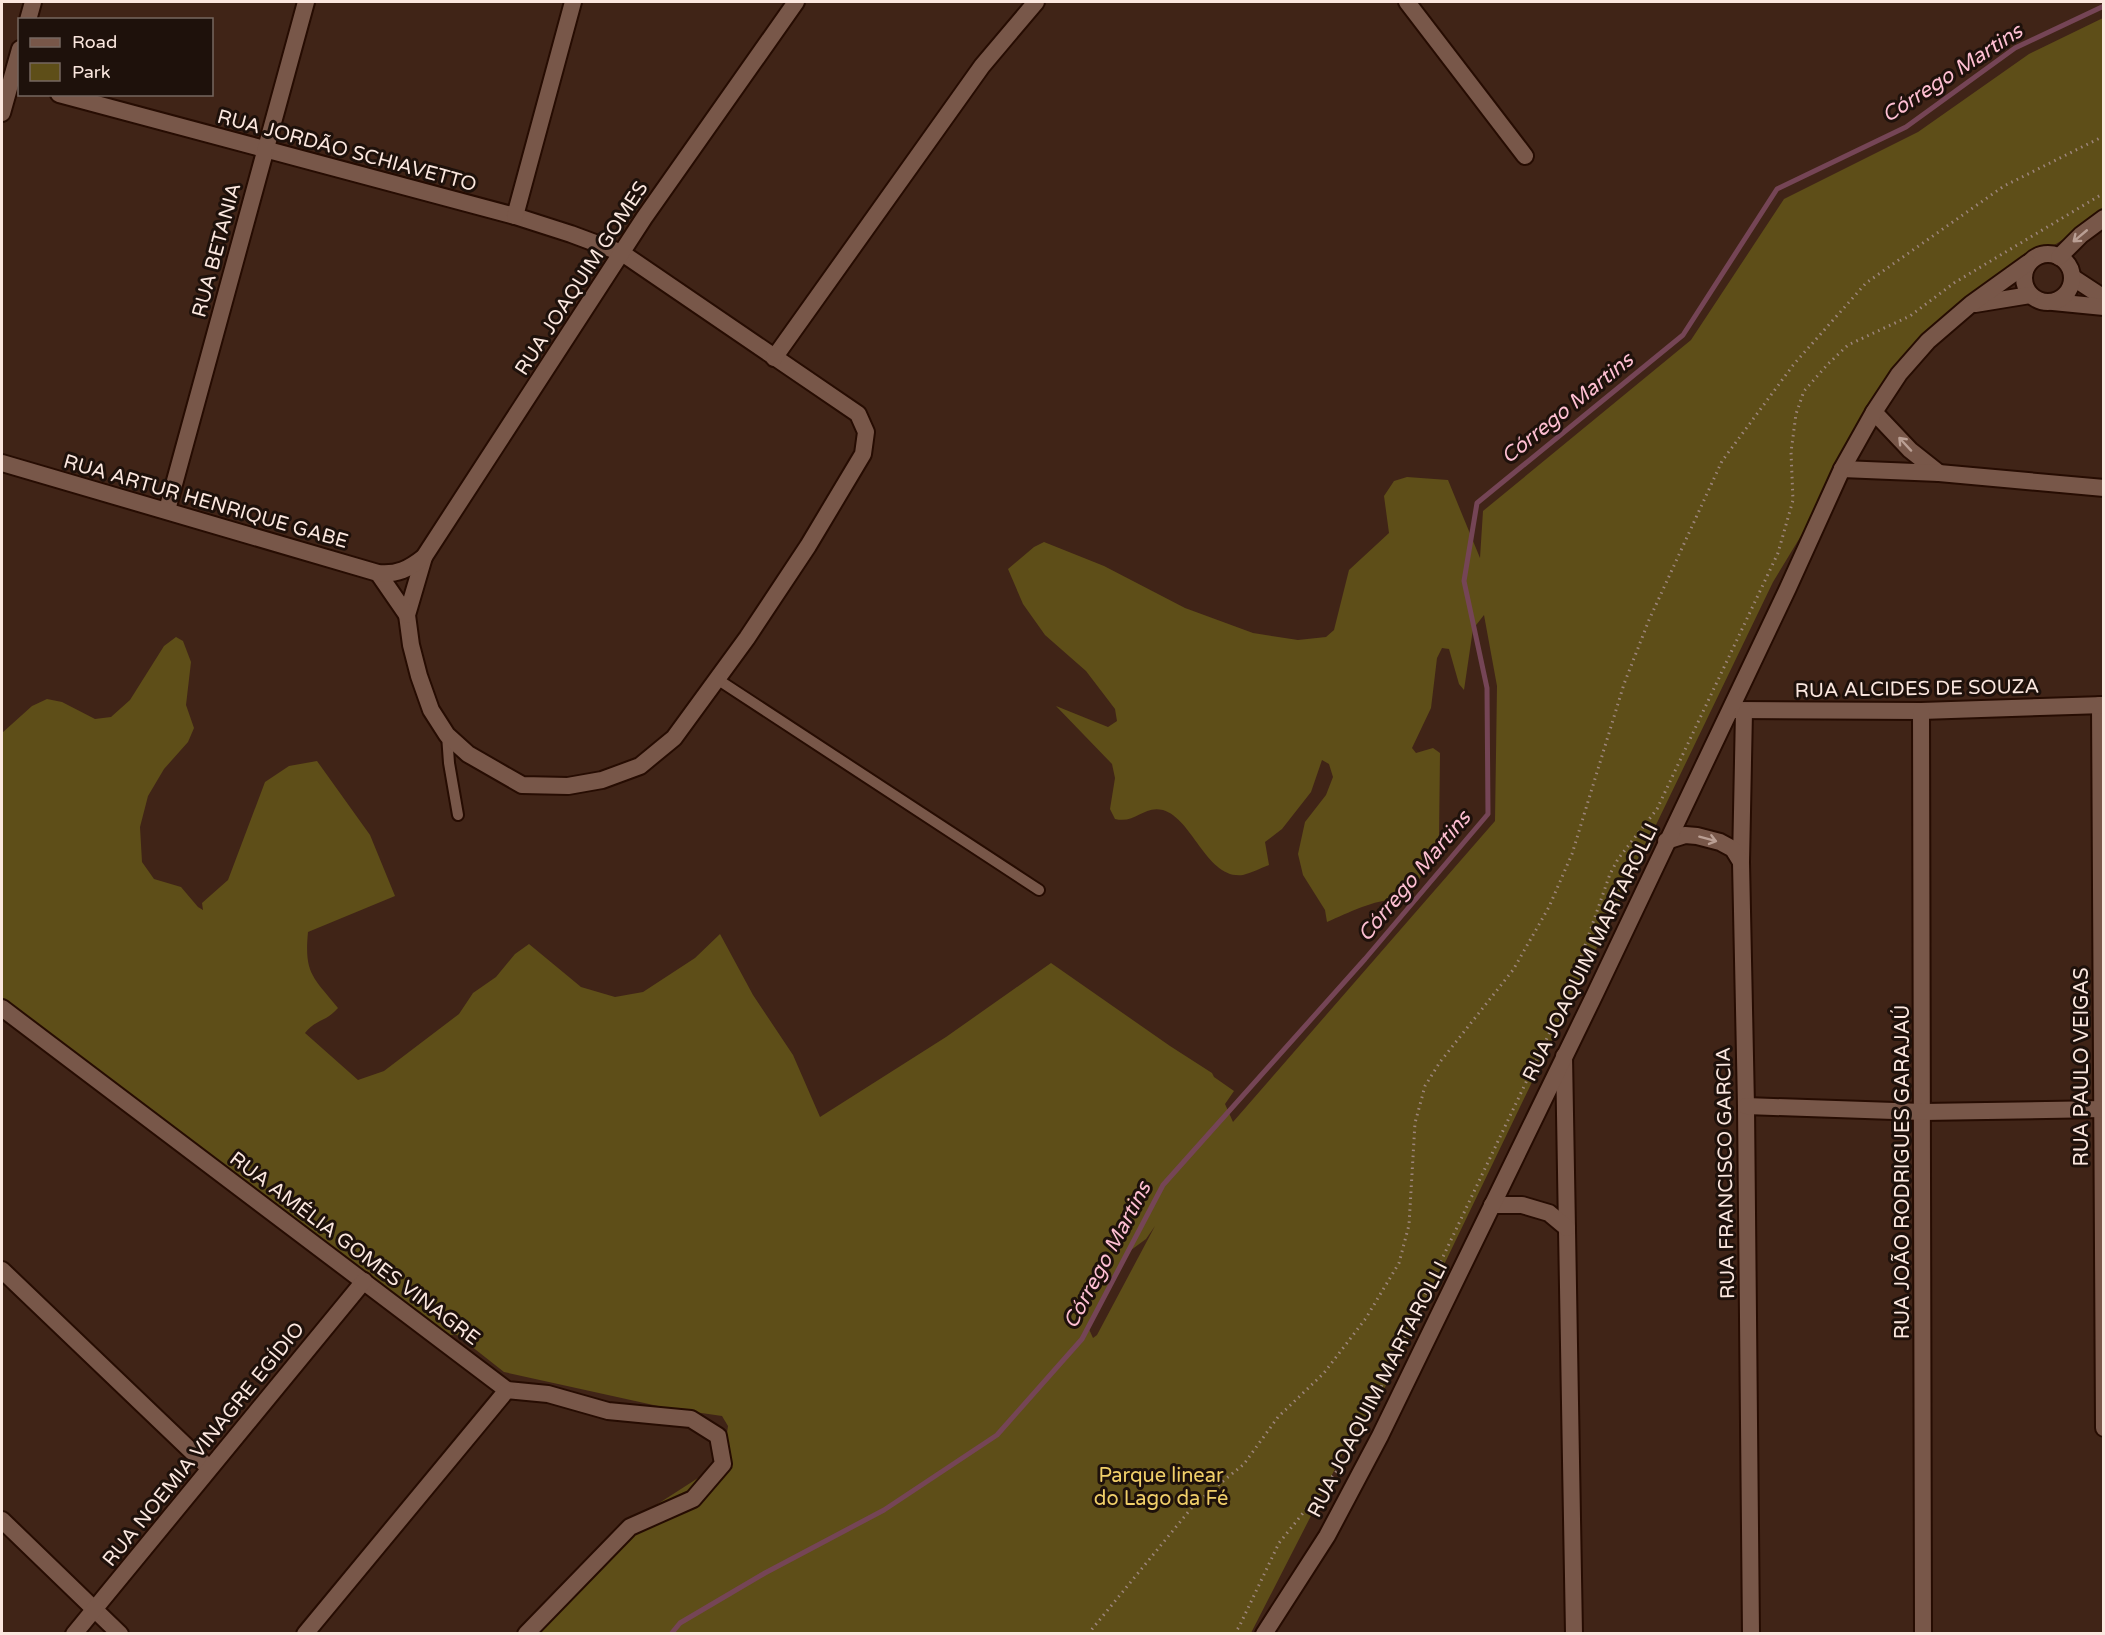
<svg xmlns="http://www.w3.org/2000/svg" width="2105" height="1635" viewBox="0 0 2105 1635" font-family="'Varela Round',sans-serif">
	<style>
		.green { fill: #5e4e18; fill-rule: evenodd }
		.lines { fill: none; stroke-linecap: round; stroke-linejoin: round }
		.stream { stroke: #754556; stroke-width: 5 }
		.service-casing { stroke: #260c02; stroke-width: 14 }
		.minor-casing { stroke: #260c02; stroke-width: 20 }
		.tertiary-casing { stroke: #260c02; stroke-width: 20 }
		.path { stroke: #9d857b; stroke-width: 3; stroke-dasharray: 1.5 4.5; stroke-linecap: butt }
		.service { stroke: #785749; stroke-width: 10 }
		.minor { stroke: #785749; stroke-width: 16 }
		.tertiary { stroke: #785749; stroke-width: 16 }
		.oneway { stroke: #ba9f94 }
		.labels { text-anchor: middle; stroke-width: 6; stroke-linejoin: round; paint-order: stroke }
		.street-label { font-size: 20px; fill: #fbe7df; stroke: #1e110b }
		.park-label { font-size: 20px; fill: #f1cf69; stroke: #1e110b }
		.water-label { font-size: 21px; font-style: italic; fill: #febfd2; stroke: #1e110b }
	</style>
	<rect width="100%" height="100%" fill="#402417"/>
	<path class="green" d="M2103 18V215L1999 279 1918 343 1773 582 1375 1408 1358 1424 1251 1633H531L608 1536 712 1469 725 1447 728 1426 722 1416 667 1408 504 1372 457 1335H439L108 1082 79 1055 2 997V733L32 706 47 699 62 702 95 719 111 717 130 700 164 646 176 637 183 641 191 662 186 705 194 728 188 742 164 769 148 796 140 827 142 862 154 879 181 887 198 907 203 910 202 903 228 880 265 782 289 766 317 761 370 835 395 896 308 932C304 974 313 977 338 1008 326 1022 316 1019 305 1033L358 1080 384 1071 459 1014 473 993 496 977 515 954 529 944 581 987 615 997 643 992 695 958 720 934 753 995 793 1055 820 1117 946 1037 1051 963 1170 1046 1212 1073 1214 1077 1234 1091 1225 1104 1233 1122 1495 821 1497 686 1484 615 1473 629 1464 690 1459 684 1449 649 1442 648 1437 658 1431 708 1412 748 1416 753 1433 748 1440 753 1439 838 1428 866 1405 900C1378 897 1351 912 1327 922L1325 910 1303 875 1298 854 1305 822 1326 795 1333 777 1329 764 1322 760 1311 792 1282 829 1265 842 1269 865C1261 868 1251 873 1243 875 1207 880 1193 819 1163 810 1143 805 1136 824 1115 819L1110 809 1115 778 1112 764 1056 706 1108 727 1117 721 1115 709 1086 671 1045 635 1023 604 1008 569 1034 547 1044 542 1104 566 1185 608 1253 633 1298 640 1326 637 1334 630 1349 570 1389 533 1384 496 1394 481 1407 477 1448 480 1480 558 1483 511 1691 340 1784 199 1918 132 2029 54ZM1155 1226 1097 1335 1093 1338 1088 1327 1127 1253 1146 1239Z"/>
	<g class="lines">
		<path class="stream" d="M671 1634 680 1623 765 1573 884 1510 997 1435 1082 1339 1163 1185 1365 959 1488 814 1487 688 1464 581 1477 503 1683 335 1777 189 1906 127 2015 48 2104 6"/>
		<defs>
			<g id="service">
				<path d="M717 679 1039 890"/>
				<path d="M447 735 449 763 458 815"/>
			</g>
			<g id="minor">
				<path d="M1407 2 1525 156"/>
				<path d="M28 20 33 2"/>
				<path d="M59 94 515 216 571 234 622 253 858 414 866 432 863 454 808 546 747 638 674 738 640 766 602 780 568 786 522 785 468 754 447 735 431 710 419 676 411 645 407 615 424 557"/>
				<path d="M2 113 20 49"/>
				<path d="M515 216 573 2"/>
				<path d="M2072 277 2104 298"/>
				<path d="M2053 302 2104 307"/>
				<path d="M774 358 982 66 1036 2"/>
				<path d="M1874 412 1910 450 1939 473"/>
				<path d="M1842 469 1939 473 2104 488"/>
				<path d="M167 510 306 2"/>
				<path d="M378 573 407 615"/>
				<path d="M2100 705 2104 1428"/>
				<path d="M1734 710 1921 711 2104 705"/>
				<path d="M1744 711 1741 862 1746 1106 1751 1634"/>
				<path d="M1921 711 1923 1634"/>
				<path d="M1666 841 1685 835 1697 836 1720 842 1733 849 1741 862"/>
				<path d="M2 1008 507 1390 548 1394 608 1411 691 1419 718 1436 723 1464 693 1499 630 1527 526 1634"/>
				<path d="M1564 1056 1574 1634"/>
				<path d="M1746 1106 1923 1112 2104 1109"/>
				<path d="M1492 1205H1522L1549 1213 1567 1228"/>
				<path d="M2 1270 209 1468"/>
				<path d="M2 1520 120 1634"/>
				<path d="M74 1634 364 1281"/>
				<path d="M305 1634 507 1390"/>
			</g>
			<g id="tertiary">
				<circle cx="2048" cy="278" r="24"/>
				<path d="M2059 257 2081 235 2104 218"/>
				<path d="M1975 304 2030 295"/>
				<path d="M2 463 378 573C397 575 409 569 424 557L644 218 796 2"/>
				<path d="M1264 1634 1327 1536 1380 1436 1595 994 1788 588 1842 469 1874 412 1899 374 1928 341 1971 304 2028 263"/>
			</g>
		</defs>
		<use href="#service" class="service-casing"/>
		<use href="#minor" class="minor-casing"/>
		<use href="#tertiary" class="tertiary-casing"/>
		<g class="path">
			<path d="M1353 1446 1568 994 1610 874 1618 859 1657 809 1778 553 1793 500 1791 452 1796 414 1804 391 1828 364 1848 345 1910 316 1954 283 2104 193"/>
			<path d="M1088 1634 1194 1505 1244 1464 1278 1417 1324 1373 1366 1318 1399 1263 1409 1225 1415 1123 1425 1086 1440 1062 1513 970 1549 907 1572 854 1624 684 1649 620 1722 461 1794 364 1866 283 2004 186 2104 136"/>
			<path d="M1234 1634 1239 1627 1279 1543 1348 1457"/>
		</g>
		<use href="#service" class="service"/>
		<use href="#minor" class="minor"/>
		<use href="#tertiary" class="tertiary"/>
	</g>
	<defs><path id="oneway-shaft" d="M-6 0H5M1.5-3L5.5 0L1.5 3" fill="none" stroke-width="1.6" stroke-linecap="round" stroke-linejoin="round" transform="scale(1.5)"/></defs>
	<g class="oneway">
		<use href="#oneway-shaft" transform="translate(2080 236) rotate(140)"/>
		<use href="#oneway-shaft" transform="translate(1905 444) rotate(-133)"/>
		<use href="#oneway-shaft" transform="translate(1708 839) rotate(15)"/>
	</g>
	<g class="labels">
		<g class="street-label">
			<text transform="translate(347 150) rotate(15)" y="7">RUA JORDÃO SCHIAVETTO</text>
			<text transform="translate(216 250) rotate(-75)" y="7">RUA BETANIA</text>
			<text transform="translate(581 278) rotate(-57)" y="7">RUA JOAQUIM GOMES</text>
			<text transform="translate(206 501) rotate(16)" y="7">RUA ARTUR HENRIQUE GABE</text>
			<text transform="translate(1917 688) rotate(-1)" y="7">RUA ALCIDES DE SOUZA</text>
			<text transform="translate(1590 952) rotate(-64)" y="7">RUA JOAQUIM MARTAROLLI</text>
			<text transform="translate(2081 1067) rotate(-90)" y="7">RUA PAULO VEIGAS</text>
			<text transform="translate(1902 1172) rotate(-90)" y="7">RUA JOÃO RODRIGUES GARAJAÚ</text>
			<text transform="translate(1725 1173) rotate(-91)" y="7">RUA FRANCISCO GARCIA</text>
			<text transform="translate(355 1248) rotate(37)" y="7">RUA AMÉLIA GOMES VINAGRE</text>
			<text transform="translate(1377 1389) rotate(-63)" y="7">RUA JOAQUIM MARTAROLLI</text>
			<text transform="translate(203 1444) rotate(-51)" y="7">RUA NOEMIA VINAGRE EGÍDIO</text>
		</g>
		<g class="park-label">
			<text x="1161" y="1482">Parque linear<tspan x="1161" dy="23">do Lago da Fé</tspan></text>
		</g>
		<g class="water-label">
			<text transform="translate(1952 73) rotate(-33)" y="7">Córrego Martins</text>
			<text transform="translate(1567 408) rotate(-39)" y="7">Córrego Martins</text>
			<text transform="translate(1414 876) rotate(-50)" y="7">Córrego Martins</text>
			<text transform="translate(1107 1255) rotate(-62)" y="7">Córrego Martins</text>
		</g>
	</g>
	<rect width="2105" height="1635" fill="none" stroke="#fbe7df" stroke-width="6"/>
	<rect x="18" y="18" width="195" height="78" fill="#1e110b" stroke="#766760" stroke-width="1.5"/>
	<rect x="30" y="38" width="30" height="9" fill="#785749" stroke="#766760" stroke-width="1.5"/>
	<text x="72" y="48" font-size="18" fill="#fbe7df">Road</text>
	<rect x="30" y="63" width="30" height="18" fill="#5e4e18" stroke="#766760" stroke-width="1.5"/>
	<text x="72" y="78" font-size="18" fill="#fbe7df">Park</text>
</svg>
